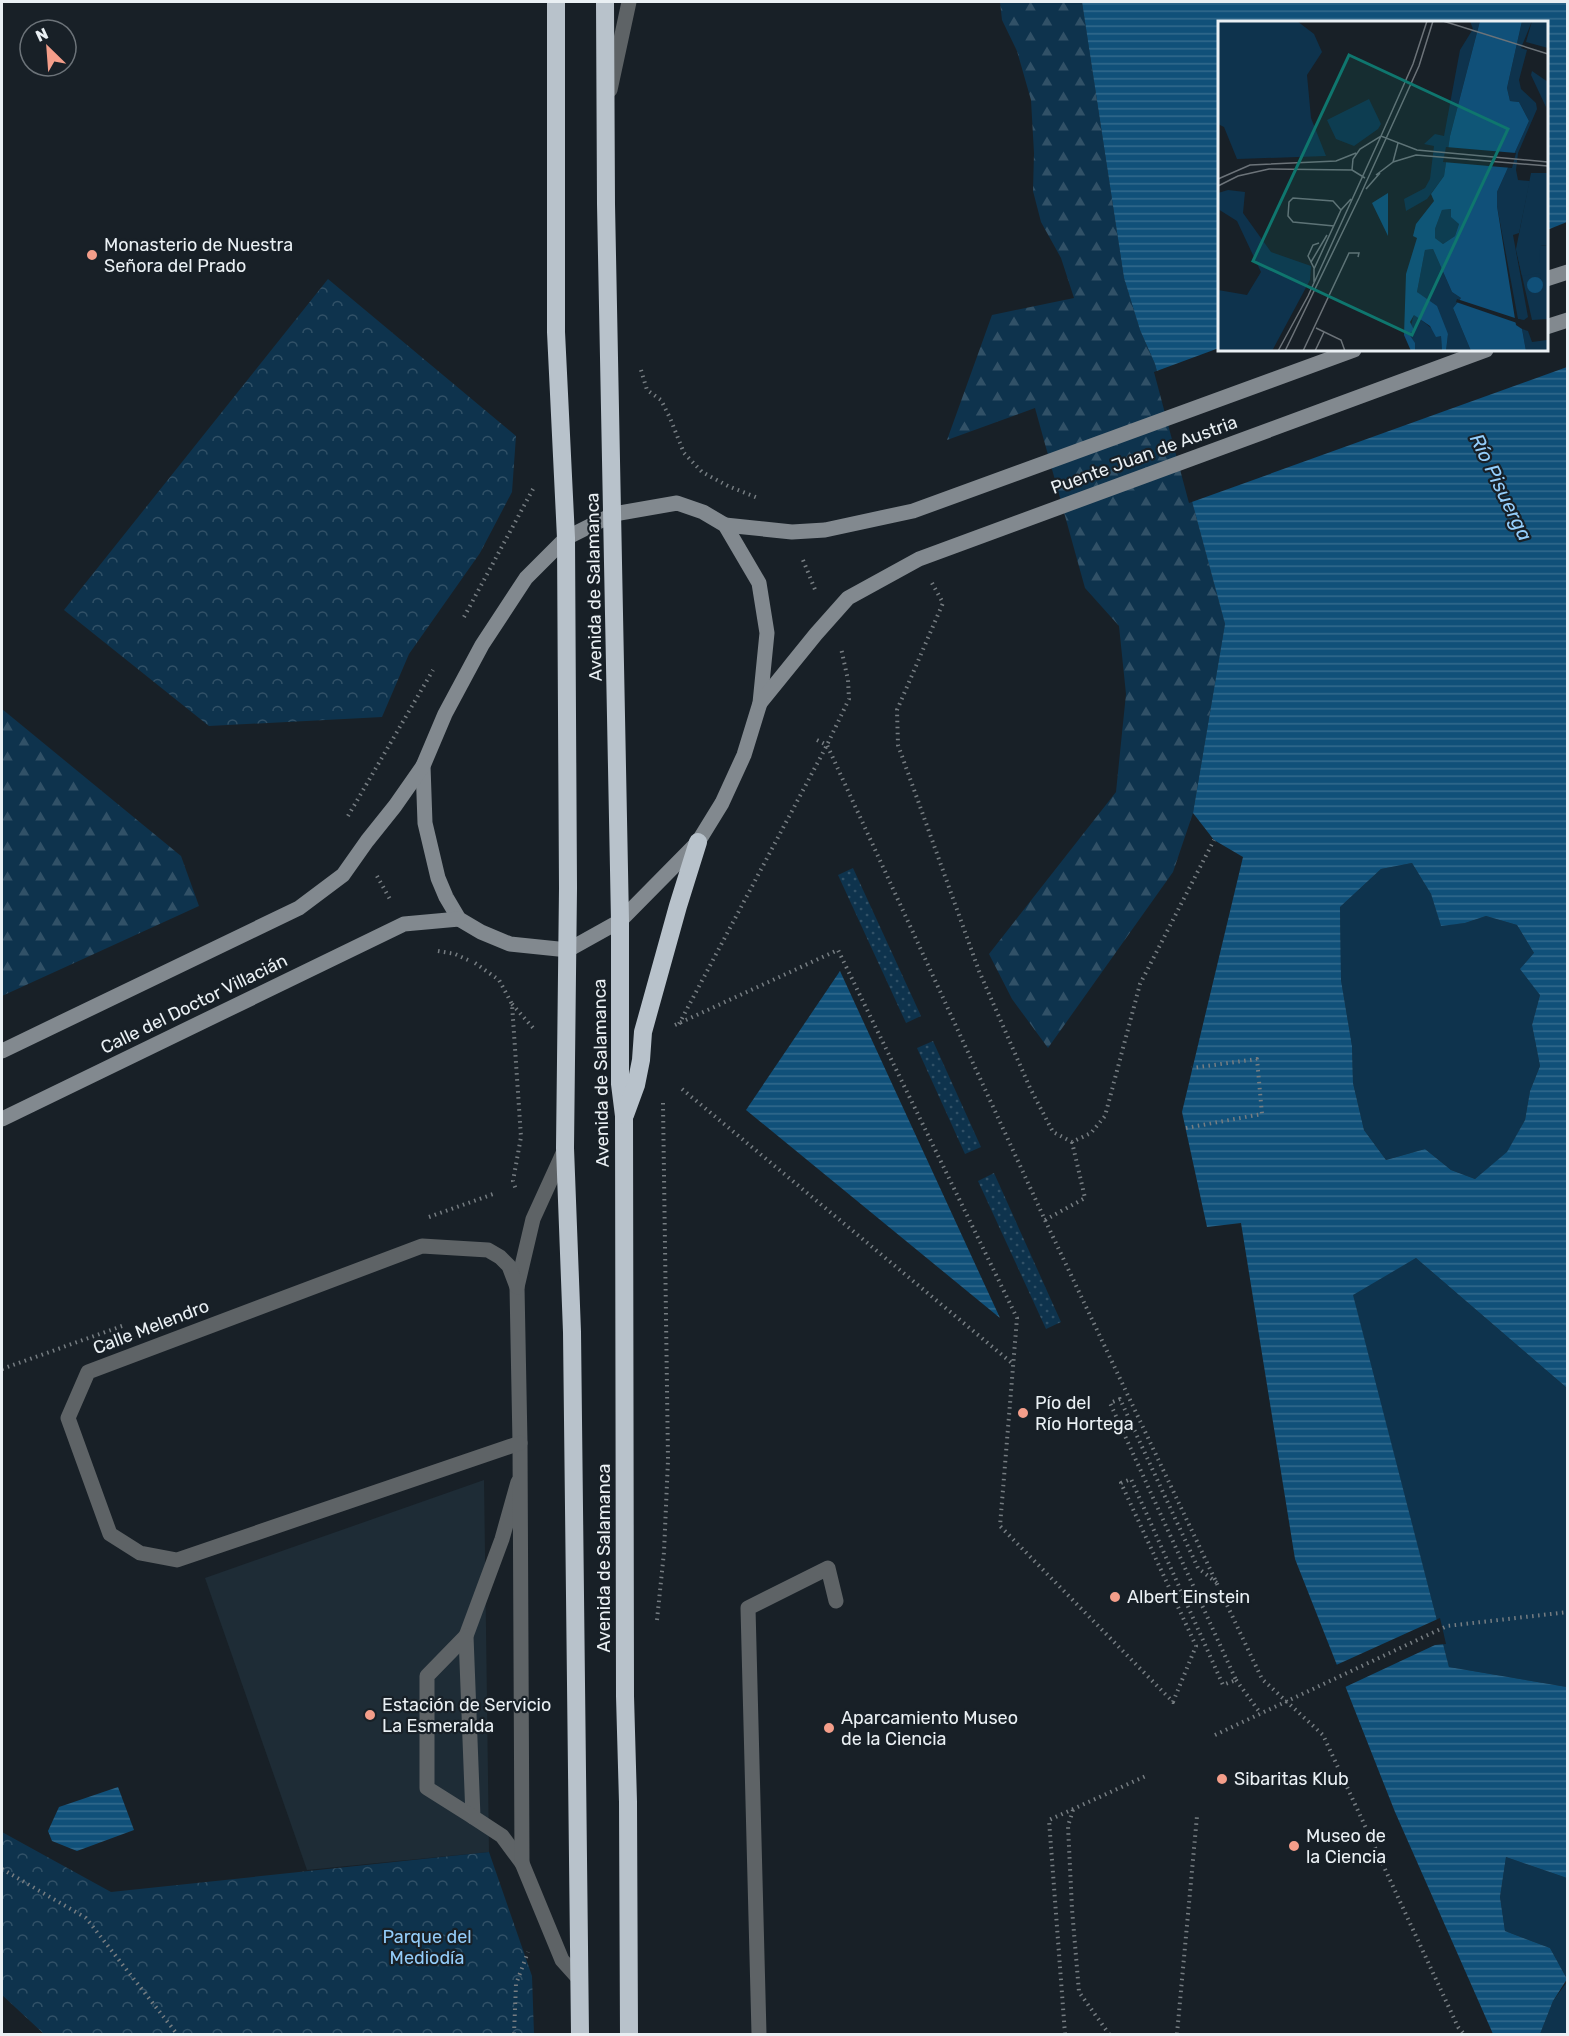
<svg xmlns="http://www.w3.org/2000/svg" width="1569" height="2036" viewBox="0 0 1569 2036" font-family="Rubik,sans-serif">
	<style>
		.built { fill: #1e2c36 }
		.grass { fill: #0e334d }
		.forest { fill: url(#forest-firs) }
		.park { fill: url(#park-crowns) }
		.garden { fill: url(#garden-dots) }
		.water { fill: url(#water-rules); fill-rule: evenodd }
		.pier { fill: #182027 }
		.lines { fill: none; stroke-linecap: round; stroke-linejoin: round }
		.path { stroke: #767d82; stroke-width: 4; stroke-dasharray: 1.5 4.5; stroke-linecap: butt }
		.lane { stroke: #5e6366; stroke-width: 15 }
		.street { stroke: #5e6366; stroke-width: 15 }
		.secondary { stroke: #82898f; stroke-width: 15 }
		.highway { stroke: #b8c2cb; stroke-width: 18 }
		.path-bridge { stroke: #767d82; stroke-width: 4; stroke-dasharray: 1.5 4.5; stroke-linecap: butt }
		.poi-dot { fill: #f49e8a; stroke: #182027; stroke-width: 2 }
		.labels { text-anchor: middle; stroke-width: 4.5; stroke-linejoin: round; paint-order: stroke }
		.poi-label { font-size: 18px; fill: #eaf0f4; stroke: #182027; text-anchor: start }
		.street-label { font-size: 18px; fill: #eaf0f4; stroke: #182027 }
		.park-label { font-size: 18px; fill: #93ccf9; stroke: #182027 }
		.water-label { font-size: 20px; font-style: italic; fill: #95cefb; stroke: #182027 }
		.inset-road { fill: none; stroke: #6c7379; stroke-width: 1.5 }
		.view { fill: #0f766e; fill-opacity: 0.15; stroke: #0f766e; stroke-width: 3 }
		.inset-edge { fill: none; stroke: #eaf0f4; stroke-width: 3 }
	</style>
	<defs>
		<pattern id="forest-firs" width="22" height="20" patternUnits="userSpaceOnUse" patternTransform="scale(1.5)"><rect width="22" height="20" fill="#0e334d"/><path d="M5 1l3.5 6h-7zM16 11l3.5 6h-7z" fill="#315167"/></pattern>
		<pattern id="park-crowns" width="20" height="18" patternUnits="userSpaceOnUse" patternTransform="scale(1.5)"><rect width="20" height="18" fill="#0e334d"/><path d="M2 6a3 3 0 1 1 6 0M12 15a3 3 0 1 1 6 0" fill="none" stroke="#315167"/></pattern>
		<pattern id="garden-dots" width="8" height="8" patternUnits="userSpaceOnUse" patternTransform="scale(1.5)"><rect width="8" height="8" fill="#0e334d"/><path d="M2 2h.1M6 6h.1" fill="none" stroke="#315167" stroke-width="1.8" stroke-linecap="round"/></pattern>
		<pattern id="water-rules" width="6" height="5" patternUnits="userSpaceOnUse" patternTransform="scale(1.5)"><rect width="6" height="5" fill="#105079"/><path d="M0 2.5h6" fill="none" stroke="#336a8d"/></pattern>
	</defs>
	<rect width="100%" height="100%" fill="#182027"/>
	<path class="built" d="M484 1480 489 1852 307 1870 205 1578Z"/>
	<g class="grass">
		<path d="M1412 863 1431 894 1441 925 1465 923 1486 916 1517 925 1534 953 1540 995 1532 1025 1540 1066 1530 1091 1525 1120 1507 1153 1475 1179 1451 1170 1425 1149 1386 1160 1364 1130 1353 1083 1352 1046 1341 980 1340 907 1381 869Z"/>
		<path d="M1416 1258 1567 1388V1687L1449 1667 1352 1294Z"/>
		<path d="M1506 1857 1567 1878V1979L1550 1948 1505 1931 1500 1897Z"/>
		<path d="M1567 1982V2034H1540L1553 2001Z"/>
	</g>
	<g class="forest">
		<path d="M1000 2H1082L1124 278 1140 330 1155 364 1225 624 1193 813 1173 872 1048 1048 1012 999 989 954 1116 792 1126 694 1119 626 1085 588 1035 408 947 440 992 315 1074 298 1061 258 1041 222 1033 191 1034 153 1031 100 1017 51 1002 20Z"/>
		<path d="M2 709 181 856 199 906 2 996Z"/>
	</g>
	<g class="park">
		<path d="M328 279 516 436 512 492 480 553 409 654 382 717 209 726 64 610Z"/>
		<path d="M2 1832 111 1892 489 1852 532 1976 534 2034H44L2 1995Z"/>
	</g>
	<g class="garden">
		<path d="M853 868 921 1016 906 1023 838 875Z"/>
		<path d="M933 1041 981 1147 965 1154 917 1048Z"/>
		<path d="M994 1173 1061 1322 1046 1329 978 1181Z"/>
	</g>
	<g class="water">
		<path d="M1082 2H1567V1388L1416 1258 1353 1295 1449 1667 1567 1687V1878L1506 1857 1500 1897 1505 1931 1550 1948 1567 1979 1553 2001 1540 2034H1493L1395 1812 1295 1559 1241 1223 1207 1227 1182 1112 1243 857 1214 840 1193 813 1225 624 1155 364 1140 330 1124 278ZM1220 22H1546V350H1220ZM1412 863 1431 894 1441 926 1465 923 1486 916 1517 925 1534 953 1520 969 1540 995 1532 1025 1540 1066 1530 1091 1525 1120 1507 1152 1475 1179 1451 1170 1425 1149 1386 1160 1364 1130 1353 1083 1352 1046 1341 980 1340 907 1381 869Z"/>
		<path d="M840 971 1000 1318 746 1110Z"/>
		<path d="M118 1787 134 1830 77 1851 52 1841 48 1831 59 1807Z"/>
	</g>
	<g class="pier">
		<path d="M1567 222V367L1189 503 1154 372 1219 348 1220 350H1546L1547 230Z"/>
		<path d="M1440 1618 1446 1644 1435 1645 1343 1688 1334 1666Z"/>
	</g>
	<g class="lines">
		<g class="path">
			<path d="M641 370 647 390 661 400 670 418 684 453 702 472 728 486 758 498"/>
			<path d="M803 560 816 592"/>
			<path d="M932 583 943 603 897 710 898 745 979 971 1030 1088 1053 1132 1072 1142 1091 1133 1105 1116 1140 984 1214 840"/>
			<path d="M464 617 533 489"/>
			<path d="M817 740 827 745 1045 1220 1262 1679 1323 1735 1458 2027 1464 2034"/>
			<path d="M348 816 433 670"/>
			<path d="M377 876 391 901"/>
			<path d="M438 951 455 954 468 960"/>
			<path d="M475 963 499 980 512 1004 521 1137 513 1181 516 1190"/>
			<path d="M512 1004 535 1030"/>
			<path d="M679 1024 827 745 849 699 848 680 841 648"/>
			<path d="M675 1025 838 950 1017 1318 1000 1526 1173 1702 1196 1646 1121 1483 1131 1479 1223 1685 1236 1680 1110 1403 1120 1399 1198 1568 1217 1583"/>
			<path d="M682 1089 1013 1364"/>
			<path d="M1186 1128 1262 1114 1257 1059 1192 1068"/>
			<path d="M429 1217 496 1193"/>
			<path d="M1045 1220 1085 1198 1072 1142"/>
			<path d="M2 1369 122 1326"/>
			<path d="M657 1620 664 1552 668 1460 663 1103"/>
			<path d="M1236 1680 1261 1714"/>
			<path d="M1073 1810 1068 1826 1072 1909 1079 1992 1109 2034"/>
			<path d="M2 1869 86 1918 177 2034"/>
			<path d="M514 2034 516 1984 528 1952"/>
			<path d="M1065 2034 1049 1820 1148 1775"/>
			<path d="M1177 2034 1197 1816"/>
		</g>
		<g class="lane">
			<path d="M610 90 629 2"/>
			<path d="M518 1482 502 1539 466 1636 473 1817 502 1836 522 1863"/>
			<path d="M466 1636 427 1676V1788L473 1817"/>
			<path d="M759 2034 748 1608 828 1568 836 1601"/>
		</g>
		<g class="street">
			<path d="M564 1151 533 1219 517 1287 520 1443 522 1863 562 1960 580 1980"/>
			<path d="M517 1287 509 1266 500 1257 488 1250 422 1246 88 1372 68 1418 110 1534 140 1553 177 1560 520 1443"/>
		</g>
		<g class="secondary">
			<path d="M1546 279 1568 272"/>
			<path d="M1546 327 1568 320"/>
			<path d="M677 503 703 512 725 525 759 583 767 633 760 703 744 755 722 803 698 842 620 921 568 950 510 944 481 932 459 919 446 897 438 878 425 823 423 766 445 714 482 645 526 578 566 538 614 514Z"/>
			<path d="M725 525 792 532 825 530 913 511 1354 350"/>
			<path d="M760 703 816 634 848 598 919 559 1486 350"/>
			<path d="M2 1051 299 908 343 875 367 841 395 806 423 766"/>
			<path d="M2 1119 404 924 459 919"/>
		</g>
		<g class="highway">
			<path d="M556 2V332L566 538 568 888 565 1148 572 1332 580 2034"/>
			<path d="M605 2 606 204 620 921V1084L624 1116 625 1696 628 1802 629 2034"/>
			<path d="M625 1115 636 1085 641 1060 643 1032 678 906 698 842"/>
		</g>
		<path class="path-bridge" d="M1215 1735 1447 1626 1568 1612"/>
	</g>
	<g class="poi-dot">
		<circle cx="92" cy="255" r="6"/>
		<circle cx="1023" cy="1413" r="6"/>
		<circle cx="1115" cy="1597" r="6"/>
		<circle cx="370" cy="1715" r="6"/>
		<circle cx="829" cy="1728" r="6"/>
		<circle cx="1222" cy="1779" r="6"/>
		<circle cx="1294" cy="1846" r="6"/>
	</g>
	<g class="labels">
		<g class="poi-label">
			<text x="104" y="251">Monasterio de Nuestra<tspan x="104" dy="21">Señora del Prado</tspan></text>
			<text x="1035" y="1409">Pío del<tspan x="1035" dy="21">Río Hortega</tspan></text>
			<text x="1127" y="1603">Albert Einstein</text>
			<text x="382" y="1711">Estación de Servicio<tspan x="382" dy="21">La Esmeralda</tspan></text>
			<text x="841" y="1724">Aparcamiento Museo<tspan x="841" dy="21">de la Ciencia</tspan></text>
			<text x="1234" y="1785">Sibaritas Klub</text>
			<text x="1306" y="1842">Museo de<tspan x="1306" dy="21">la Ciencia</tspan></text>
		</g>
		<g class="street-label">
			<text transform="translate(1144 455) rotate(-20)" y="6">Puente Juan de Austria</text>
			<text transform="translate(594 587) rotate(-91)" y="6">Avenida de Salamanca</text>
			<text transform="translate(194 1004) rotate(-26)" y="6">Calle del Doctor Villacián</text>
			<text transform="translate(601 1073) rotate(-91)" y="6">Avenida de Salamanca</text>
			<text transform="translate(151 1327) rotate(-21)" y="6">Calle Melendro</text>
			<text transform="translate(604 1558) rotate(-90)" y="6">Avenida de Salamanca</text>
		</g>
		<g class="park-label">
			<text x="427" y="1943">Parque del<tspan x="427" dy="21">Mediodía</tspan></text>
		</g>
		<g class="water-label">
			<text transform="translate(1501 487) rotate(64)" y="7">Río Pisuerga</text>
		</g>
	</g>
	<g transform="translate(1218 21)">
		<rect width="330" height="330" fill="#182027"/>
		<path d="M233 188 241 203 237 215 225 223 217 217V208L224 189ZM322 224 330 225V298L314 299 298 228ZM215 228 234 271 243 277 235 287 253 330H228L230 313 199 271 207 229ZM196 293 223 315 224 330H197L191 313Z" fill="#0e334d"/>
		<path d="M0 0H79L96 13 104 31 89 54 93 97 108 135 19 138 6 106 0 103ZM252 0H262L232 115 226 155 209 178 188 190 186 178 207 167 212 158 216 125 206 123 217 113 226 115 242 29 255 8ZM304 0H314L303 27 309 29 301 59 303 68 318 82 319 88 300 132 298 149 300 159 312 160 301 212 295 214 310 296 306 299 300 298 279 185V171L311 100 301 81 292 80 289 67ZM304 308 310 310 314 321 329 319 330 330H308Z" fill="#0e334d"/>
		<path d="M314 0H330V27L308 21ZM314 50 330 61 328 86 313 54ZM151 78 163 103 160 108 136 125 118 118 109 99ZM313 152H330V225L323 224 321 233 322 242H330V269L325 270 322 252 304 255 298 228ZM10 169 27 171 25 192 53 231 93 245 92 259 54 330H0V269L29 274 43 251 19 200 0 188V172Z" fill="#0e334d"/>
		<path d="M262 0H304L289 67 292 80 301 81 311 100 279 171V185L298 304 304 308 308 330H253L235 287 243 277 234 271 215 228 207 229 199 271 219 285 230 313 228 330H224L223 315 218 316 212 305 196 294 192 301 196 309 191 313 197 322V330H193L186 314 188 253 199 217 195 215 198 203 216 180 213 173 226 155 232 115ZM233 188V196L241 203 237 215 225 223 217 217V208L224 189ZM170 172V215L154 182ZM309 264a8 8 0 1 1 16 0a8 8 0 1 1-16 0Z" fill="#105079" fill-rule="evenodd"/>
		<path d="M228 126 298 132 294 147 225 141ZM239 278 303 299 302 303 238 281Z" fill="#182027"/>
		<path class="inset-road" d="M225 0 330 33M175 141 198 134 330 145M158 154 175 141 180 122M147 157 134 149 135 138 142 128 163 115 199 129 330 141M0 158 32 144 118 140 138 132M0 165 20 155 51 148 134 149M148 168 162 152M116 205 75 201 70 195 71 181 75 177 115 180 123 189M93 241 90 235 95 224 101 222M96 247 93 241 109 214M96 261V248L123 189 133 178M98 307 123 319 127 330M60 330 90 275 163 115 195 43 209 0M67 330 141 177 201 45 215 0M85 330 131 232H141L140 236M97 330 106 311"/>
		<path class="view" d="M131 34 290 108 194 314 35 240Z"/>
		<rect width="330" height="330" class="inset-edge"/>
	</g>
	<rect width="1569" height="2036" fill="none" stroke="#eaf0f4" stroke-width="6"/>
	<g transform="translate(48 48) rotate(335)"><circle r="28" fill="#182027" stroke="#6c7379" stroke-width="1.5"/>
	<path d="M0-4.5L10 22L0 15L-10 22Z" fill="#f49e8a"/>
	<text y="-9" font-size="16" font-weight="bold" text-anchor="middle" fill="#eaf0f4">N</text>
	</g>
</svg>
